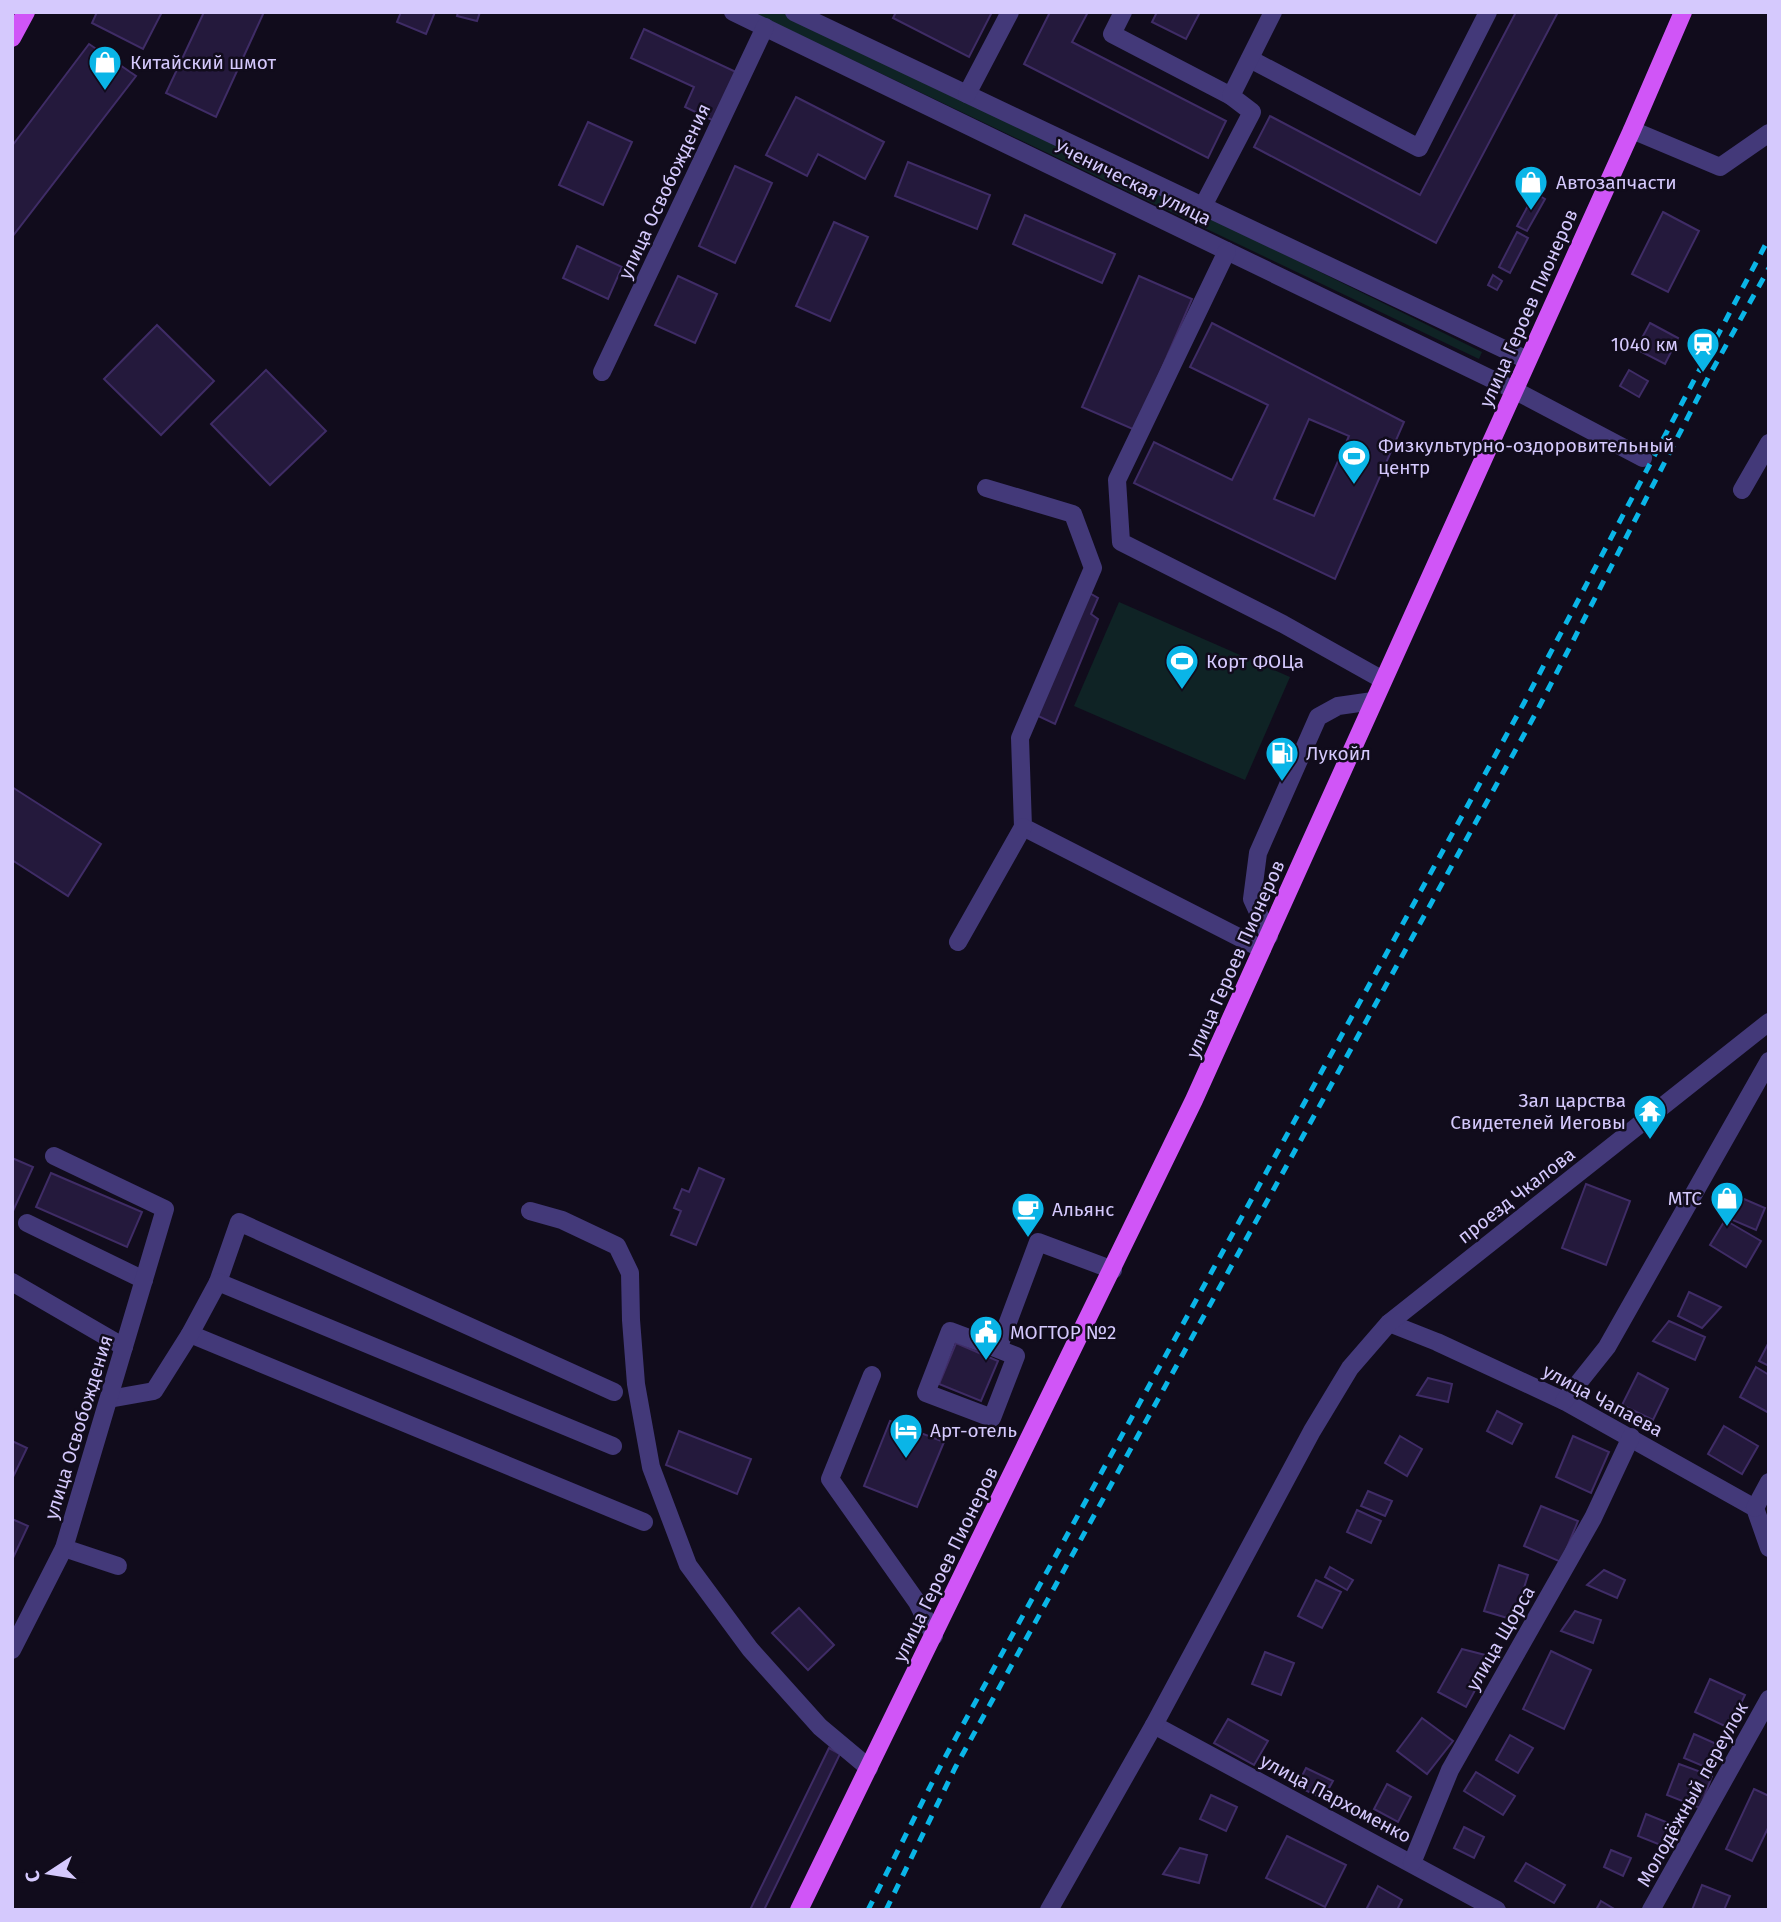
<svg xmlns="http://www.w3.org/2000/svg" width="1781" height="1922" viewBox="0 0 1781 1922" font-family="'Fira Sans',sans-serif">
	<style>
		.green { fill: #0f2325 }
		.building { fill: #24193c; stroke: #3f2c66; stroke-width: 2; fill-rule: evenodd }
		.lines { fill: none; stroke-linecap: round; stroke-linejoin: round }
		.minor { stroke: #433979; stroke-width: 18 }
		.major { stroke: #d055f7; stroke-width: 18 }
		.rail { stroke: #0ab5e7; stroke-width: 5; stroke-dasharray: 10 9; stroke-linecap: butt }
		.labels { text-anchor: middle; stroke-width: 5; stroke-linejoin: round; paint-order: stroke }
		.poi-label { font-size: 19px; fill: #d5c9fd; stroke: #110c1c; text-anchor: start }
		.street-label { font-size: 19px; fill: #d5c9fd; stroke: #110c1c }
	</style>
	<rect width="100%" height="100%" fill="#110c1c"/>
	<g class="green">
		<path d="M752 12H794L1482 352 1479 359Z"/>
		<path d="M1119 602 1290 677 1245 780 1074 706Z"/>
	</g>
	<g class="building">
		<path d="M97 12H162L143 49 92 23Z"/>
		<path d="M204 12H264L216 117 166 93Z"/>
		<path d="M401 12H435L426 34 397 22Z"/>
		<path d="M458 12H480L477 21 457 16Z"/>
		<path d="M896 12H992L969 57 893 18Z"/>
		<path d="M1050 12H1088L1072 42 1226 121 1208 158 1024 64Z"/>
		<path d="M1157 12H1200L1186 39 1152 22Z"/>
		<path d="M1516 12H1558L1436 243 1254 147 1270 116 1420 195Z"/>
		<path d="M644 29 736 72 714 121 685 107 694 87 631 58Z"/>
		<path d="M89 44 136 76 12 237V146Z"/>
		<path d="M796 97 884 142 865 179 818 154 807 176 766 155Z"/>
		<path d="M588 122 632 142 603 205 559 185Z"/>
		<path d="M908 162 990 195 977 229 895 196Z"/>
		<path d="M735 166 772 183 735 263 699 246Z"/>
		<path d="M1535 193 1545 199 1527 231 1517 226Z"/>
		<path d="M1663 212 1699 231 1668 292 1632 274Z"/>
		<path d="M1025 215 1115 254 1102 283 1013 244Z"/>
		<path d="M834 222 868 237 830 321 796 306Z"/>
		<path d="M1517 232 1528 238 1510 273 1499 267Z"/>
		<path d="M577 246 622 267 608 299 563 278Z"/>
		<path d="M1493 275 1502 281 1497 290 1488 285Z"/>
		<path d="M678 276 717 294 695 343 655 325Z"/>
		<path d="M1139 276 1192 299 1135 430 1082 407Z"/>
		<path d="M1212 323 1404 422 1335 579 1134 483 1154 442 1232 480 1268 405 1190 367ZM1309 419 1349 436 1314 516 1274 499Z"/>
		<path d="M1650 323 1678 338 1665 364 1636 349Z"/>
		<path d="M157 325 214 381 161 435 104 379Z"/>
		<path d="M266 370 326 431 270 485 211 424Z"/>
		<path d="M1629 370 1648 381 1639 397 1620 386Z"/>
		<path d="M1086 591 1098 598 1091 614 1098 619 1055 724 1036 715Z"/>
		<path d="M12 787 101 844 68 896 12 860Z"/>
		<path d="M12 1158 33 1167 13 1211 12 1210Z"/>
		<path d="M699 1168 724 1179 696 1245 671 1235 681 1211 674 1208 682 1189 689 1192Z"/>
		<path d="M51 1173 142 1212 127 1247 36 1207Z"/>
		<path d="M1586 1184 1630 1201 1606 1265 1562 1248Z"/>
		<path d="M1737 1196 1765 1208 1756 1230 1728 1218Z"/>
		<path d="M1725 1220 1761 1241 1746 1267 1710 1245Z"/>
		<path d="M1689 1292 1721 1307 1702 1328 1678 1316Z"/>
		<path d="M1669 1321 1705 1337 1695 1360 1653 1341Z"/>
		<path d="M1769 1342V1366L1759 1361Z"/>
		<path d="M956 1343 998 1361 981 1401 939 1384Z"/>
		<path d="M1756 1367 1769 1375V1413L1740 1397Z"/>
		<path d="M1638 1373 1668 1389 1653 1420 1622 1405Z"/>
		<path d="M1428 1378 1452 1384 1448 1402 1417 1395Z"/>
		<path d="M1497 1411 1522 1424 1512 1444 1487 1431Z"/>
		<path d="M890 1421 944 1442 917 1507 864 1486Z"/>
		<path d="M1724 1426 1758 1446 1742 1474 1708 1454Z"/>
		<path d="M679 1431 751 1459 737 1494 666 1465Z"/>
		<path d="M1400 1436 1422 1449 1407 1476 1385 1463Z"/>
		<path d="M1573 1436 1609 1452 1591 1493 1556 1477Z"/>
		<path d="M12 1441 27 1448 13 1477 12 1476Z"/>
		<path d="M1368 1491 1392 1501 1385 1516 1361 1506Z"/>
		<path d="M1541 1506 1578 1521 1561 1562 1524 1546Z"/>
		<path d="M1357 1510 1381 1521 1371 1543 1347 1532Z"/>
		<path d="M12 1519 28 1526 12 1560Z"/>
		<path d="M1499 1565 1528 1575 1514 1620 1484 1611Z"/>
		<path d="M1330 1567 1353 1580 1347 1590 1325 1577Z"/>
		<path d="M1604 1570 1625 1580 1617 1598 1587 1585Z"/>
		<path d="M1316 1580 1341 1592 1322 1628 1298 1616Z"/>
		<path d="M799 1608 834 1645 808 1670 772 1633Z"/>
		<path d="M1575 1611 1601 1620 1593 1643 1561 1631Z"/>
		<path d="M1462 1649 1493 1657 1466 1707 1438 1692Z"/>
		<path d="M1551 1651 1591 1670 1564 1729 1523 1709Z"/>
		<path d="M1265 1652 1294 1663 1281 1695 1252 1684Z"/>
		<path d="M1710 1679 1745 1695 1729 1728 1695 1712Z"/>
		<path d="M1422 1718 1453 1741 1427 1774 1397 1751Z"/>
		<path d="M1228 1719 1268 1741 1254 1765 1214 1743Z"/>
		<path d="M1694 1734 1721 1746 1710 1769 1684 1758Z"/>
		<path d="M1510 1735 1533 1748 1518 1773 1496 1760Z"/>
		<path d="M829 1748 840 1754 764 1910H750Z"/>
		<path d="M1679 1764 1712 1776 1700 1808 1667 1795Z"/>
		<path d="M1306 1768 1333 1781 1323 1799 1297 1786Z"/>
		<path d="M1476 1772 1515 1796 1503 1815 1464 1791Z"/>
		<path d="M1387 1784 1411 1797 1398 1822 1374 1809Z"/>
		<path d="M1754 1789 1769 1796V1826L1752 1861 1726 1849Z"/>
		<path d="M1211 1795 1237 1807 1226 1831 1200 1819Z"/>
		<path d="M1646 1814 1671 1824 1663 1846 1638 1836Z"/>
		<path d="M1464 1827 1484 1837 1474 1858 1454 1848Z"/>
		<path d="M1287 1836 1346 1865 1325 1907 1266 1878Z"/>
		<path d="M1180 1848 1207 1855 1199 1883 1163 1874Z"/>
		<path d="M1611 1850 1631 1858 1623 1876 1604 1867Z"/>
		<path d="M1526 1863 1565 1885 1554 1903 1515 1881Z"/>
		<path d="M1702 1885 1730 1896 1724 1910H1692Z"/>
		<path d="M1378 1886 1402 1900 1397 1910H1366Z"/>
		<path d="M1601 1901 1616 1910H1596Z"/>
	</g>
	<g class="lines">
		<g class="minor">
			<path d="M733 12 1514 390 1643 458"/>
			<path d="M794 12 1527 360"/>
			<path d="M1123 12 1112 34 1231 96"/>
			<path d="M1250 59 1419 148 1488 12"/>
			<path d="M967 94 1010 12"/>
			<path d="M1632 130 1720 167 1769 133"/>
			<path d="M1203 206 1252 112 1231 96 1273 12"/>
			<path d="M1227 251 1117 480 1121 542 1283 624 1383 680"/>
			<path d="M602 372 765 27"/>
			<path d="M986 488 1073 514 1093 568 1020 738 1023 827 1262 949"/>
			<path d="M1742 490 1769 443"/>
			<path d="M1269 936 1252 899 1258 853 1318 717 1338 706 1373 701"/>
			<path d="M958 942 1023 827"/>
			<path d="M530 1211 562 1220 617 1246 630 1273 631 1320 636 1384 651 1467 688 1565 750 1649 820 1727 869 1768"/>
			<path d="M27 1223 144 1280"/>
			<path d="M12 1282 124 1347"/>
			<path d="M218 1282 239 1222 614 1392"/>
			<path d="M1389 1323 1437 1342 1564 1401 1755 1508 1769 1548"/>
			<path d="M190 1334 644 1522"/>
			<path d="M998 1349 950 1331 926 1393 992 1418 1016 1356 998 1349 1038 1242 1113 1270"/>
			<path d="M872 1375 830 1479 917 1602 934 1636"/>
			<path d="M109 1399 154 1391 190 1334 218 1282 613 1446"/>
			<path d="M1564 1401 1607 1347 1769 1061"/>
			<path d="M1755 1508 1769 1482"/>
			<path d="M64 1548 118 1566"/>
			<path d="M12 1650 64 1548 165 1209 54 1156"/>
			<path d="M1154 1725 1497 1910"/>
			<path d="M1412 1863 1450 1770 1593 1518 1631 1437"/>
			<path d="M1049 1910 1154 1725 1312 1431 1350 1368 1389 1323 1769 1022"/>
			<path d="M1651 1910 1769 1699"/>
		</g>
		<g class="major">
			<path d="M12 38 26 12"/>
			<path d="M799 1910 1194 1100 1632 130 1683 12"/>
		</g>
		<g class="rail">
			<path d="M868 1910 943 1761 1524 703 1769 238"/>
			<path d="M886 1910 955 1768 1537 711 1709 376 1769 268"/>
		</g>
	</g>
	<defs>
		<symbol id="shop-pin" viewBox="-11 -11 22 30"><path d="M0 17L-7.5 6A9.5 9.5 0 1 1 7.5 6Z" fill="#0ab5e7" stroke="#110c1c"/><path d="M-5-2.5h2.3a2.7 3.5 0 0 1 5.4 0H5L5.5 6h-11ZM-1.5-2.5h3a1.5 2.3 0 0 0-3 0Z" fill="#fff"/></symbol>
		<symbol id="station-pin" viewBox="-11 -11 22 30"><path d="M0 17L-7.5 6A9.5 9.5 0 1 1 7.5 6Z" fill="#0ab5e7" stroke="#110c1c"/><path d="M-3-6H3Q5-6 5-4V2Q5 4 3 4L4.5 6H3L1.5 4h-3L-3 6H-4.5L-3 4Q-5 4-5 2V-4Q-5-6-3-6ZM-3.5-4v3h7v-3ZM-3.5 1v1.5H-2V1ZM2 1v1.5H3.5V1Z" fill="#fff"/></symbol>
		<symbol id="stadium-pin" viewBox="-11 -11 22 30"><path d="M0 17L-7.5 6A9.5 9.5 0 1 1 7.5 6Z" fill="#0ab5e7" stroke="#110c1c"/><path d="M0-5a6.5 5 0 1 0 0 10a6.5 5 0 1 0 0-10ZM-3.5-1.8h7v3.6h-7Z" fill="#fff"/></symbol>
		<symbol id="fuel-pin" viewBox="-11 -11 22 30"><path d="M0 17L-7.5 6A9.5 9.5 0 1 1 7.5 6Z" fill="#0ab5e7" stroke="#110c1c"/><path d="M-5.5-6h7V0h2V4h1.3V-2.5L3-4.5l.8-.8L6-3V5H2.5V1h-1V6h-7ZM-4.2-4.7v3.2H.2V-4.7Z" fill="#fff"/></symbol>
		<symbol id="temple-pin" viewBox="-11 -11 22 30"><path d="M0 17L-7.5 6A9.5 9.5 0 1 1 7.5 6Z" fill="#0ab5e7" stroke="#110c1c"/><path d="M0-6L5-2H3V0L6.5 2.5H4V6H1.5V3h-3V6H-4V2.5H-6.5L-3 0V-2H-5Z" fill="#fff"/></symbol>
		<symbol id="cafe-pin" viewBox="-11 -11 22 30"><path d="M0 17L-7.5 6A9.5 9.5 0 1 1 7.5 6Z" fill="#0ab5e7" stroke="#110c1c"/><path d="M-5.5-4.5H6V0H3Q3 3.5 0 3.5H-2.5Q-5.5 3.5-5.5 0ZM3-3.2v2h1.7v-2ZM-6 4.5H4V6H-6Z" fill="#fff"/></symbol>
		<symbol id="civic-pin" viewBox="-11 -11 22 30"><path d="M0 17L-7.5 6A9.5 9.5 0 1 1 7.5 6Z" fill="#0ab5e7" stroke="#110c1c"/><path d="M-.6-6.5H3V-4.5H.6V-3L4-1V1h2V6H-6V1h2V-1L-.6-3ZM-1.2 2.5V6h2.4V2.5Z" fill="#fff"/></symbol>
		<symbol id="hotel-pin" viewBox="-11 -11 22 30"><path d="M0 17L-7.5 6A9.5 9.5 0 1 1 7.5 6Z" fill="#0ab5e7" stroke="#110c1c"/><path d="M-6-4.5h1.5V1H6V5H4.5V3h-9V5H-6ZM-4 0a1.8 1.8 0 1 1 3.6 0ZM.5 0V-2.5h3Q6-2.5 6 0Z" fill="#fff"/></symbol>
	</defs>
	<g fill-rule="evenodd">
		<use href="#shop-pin" x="86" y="43" width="38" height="52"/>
		<use href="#shop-pin" x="1512" y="163" width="38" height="52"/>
		<use href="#station-pin" x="1684" y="325" width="38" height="52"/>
		<use href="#stadium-pin" x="1335" y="437" width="38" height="52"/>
		<use href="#stadium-pin" x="1163" y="642" width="38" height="52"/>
		<use href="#fuel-pin" x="1263" y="734" width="38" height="52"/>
		<use href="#temple-pin" x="1631" y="1092" width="38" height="52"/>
		<use href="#shop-pin" x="1708" y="1179" width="38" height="52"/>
		<use href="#cafe-pin" x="1009" y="1190" width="38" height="52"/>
		<use href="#civic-pin" x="967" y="1313" width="38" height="52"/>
		<use href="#hotel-pin" x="887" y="1411" width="38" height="52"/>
	</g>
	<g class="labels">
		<g class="poi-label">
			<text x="130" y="69">Китайский шмот</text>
			<text x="1556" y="189">Автозапчасти</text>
			<text x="1678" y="351" text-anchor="end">1040 км</text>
			<text x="1378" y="452">Физкультурно-оздоровительный<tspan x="1378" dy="22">центр</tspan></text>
			<text x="1206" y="668">Корт ФОЦа</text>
			<text x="1306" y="760">Лукойл</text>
			<text x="1626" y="1107" text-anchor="end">Зал царства<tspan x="1626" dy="22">Свидетелей Иеговы</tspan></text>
			<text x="1702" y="1205" text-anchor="end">МТС</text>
			<text x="1052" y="1216">Альянс</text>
			<text x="1010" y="1339">МОГТОР №2</text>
			<text x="930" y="1437">Арт-отель</text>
		</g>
		<g class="street-label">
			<text transform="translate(1133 182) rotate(26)" y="7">Ученическая улица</text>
			<text transform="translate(664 191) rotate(-65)" y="7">улица Освобождения</text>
			<text transform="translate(1528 308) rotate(-66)" y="7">улица Героев Пионеров</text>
			<text transform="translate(1235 959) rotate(-66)" y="7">улица Героев Пионеров</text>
			<text transform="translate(1516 1195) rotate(-38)" y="7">проезд Чкалова</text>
			<text transform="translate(1603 1400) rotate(28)" y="7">улица Чапаева</text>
			<text transform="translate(78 1427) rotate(-73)" y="7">улица Освобождения</text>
			<text transform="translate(945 1564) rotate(-64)" y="7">улица Героев Пионеров</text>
			<text transform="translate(1500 1638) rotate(-60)" y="7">улица Щорса</text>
			<text transform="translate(1692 1794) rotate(-61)" y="7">Молодёжный переулок</text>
			<text transform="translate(1336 1798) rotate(28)" y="7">улица Пархоменко</text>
		</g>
	</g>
	<rect width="1781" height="1922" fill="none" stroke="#d5c9fd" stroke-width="28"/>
	<g transform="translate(49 1873) rotate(258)" stroke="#110c1c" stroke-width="5" paint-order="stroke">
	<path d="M0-5L12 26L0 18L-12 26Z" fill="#d5c9fd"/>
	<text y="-10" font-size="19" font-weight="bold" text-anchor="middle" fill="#d5c9fd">С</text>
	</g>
</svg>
